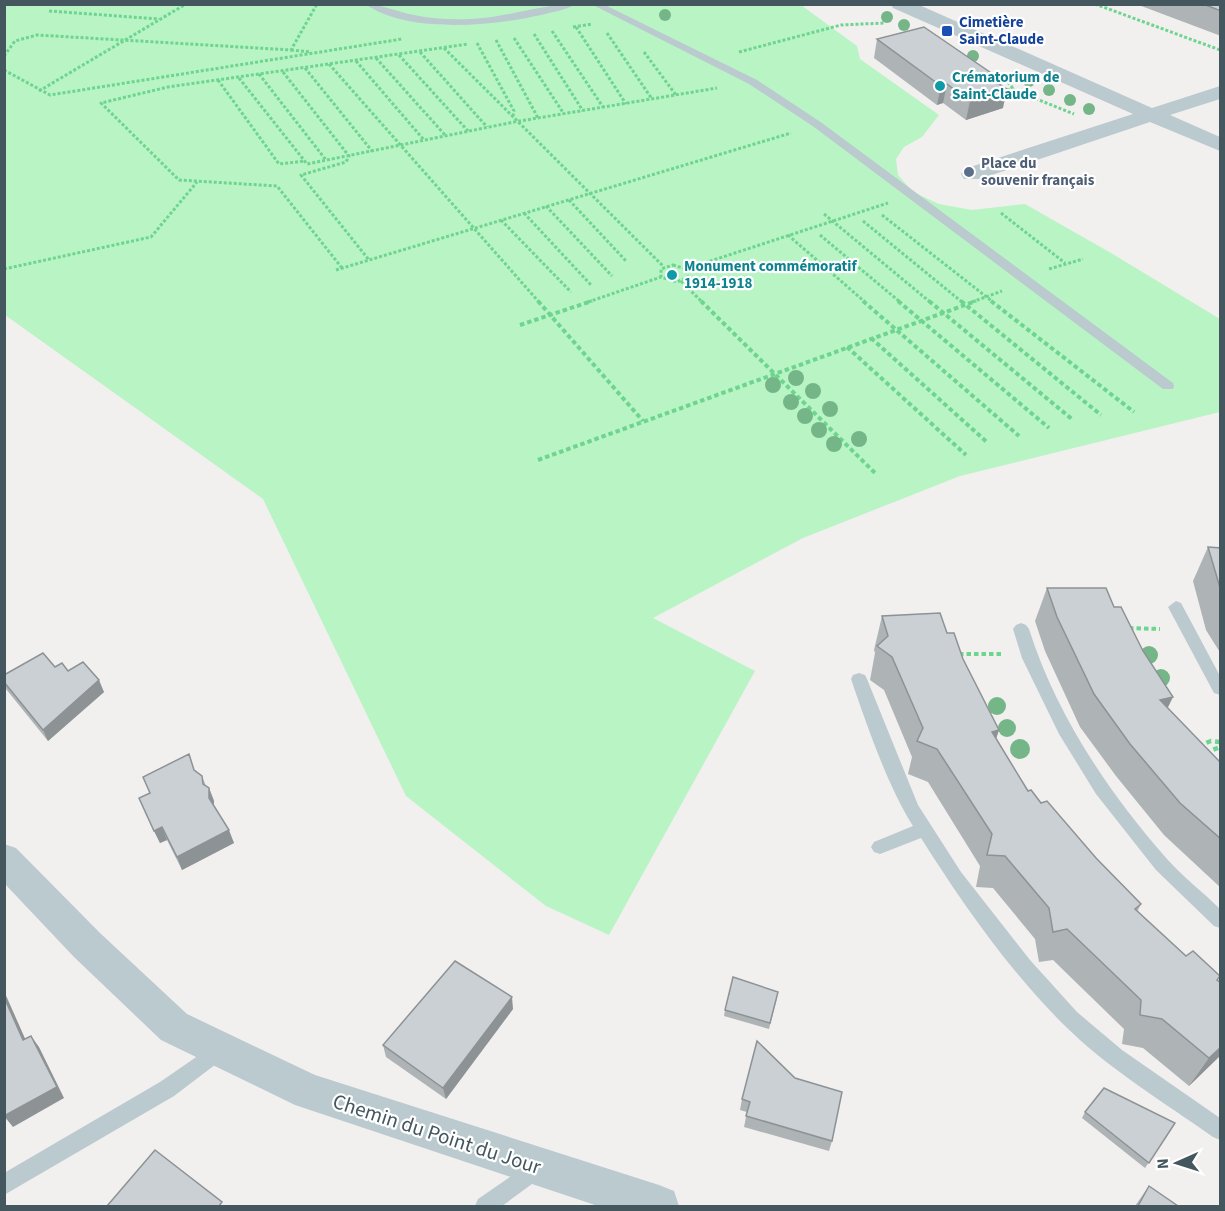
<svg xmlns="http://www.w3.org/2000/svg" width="1225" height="1211" viewBox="0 0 1225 1211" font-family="'Source Sans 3',sans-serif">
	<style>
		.green { fill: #b9f4c5 }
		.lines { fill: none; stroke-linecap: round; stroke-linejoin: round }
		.path-far2 { stroke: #6dd58f; stroke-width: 3; stroke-dasharray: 3 2; stroke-linecap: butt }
		.path-far1 { stroke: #6dd58f; stroke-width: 4; stroke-dasharray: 4.5 3; stroke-linecap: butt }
		.path { stroke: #6dd58f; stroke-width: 4.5; stroke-dasharray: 5 4; stroke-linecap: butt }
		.service { fill: #bbcacf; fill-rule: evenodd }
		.minor { fill: #bbcacf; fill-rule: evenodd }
		.tree { fill: #75b688 }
		.wall { fill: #aeb3b6 }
		.shaded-wall { fill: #8d9294 }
		.building { fill: #cad0d4; stroke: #8d9294; stroke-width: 1.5 }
		.transit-dot { fill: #1a4fb4; stroke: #fff; stroke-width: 2 }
		.culture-dot { fill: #0f9aa8; stroke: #fff; stroke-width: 2 }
		.service-dot { fill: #5c6f8a; stroke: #fff; stroke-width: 2 }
		.labels { text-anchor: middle; stroke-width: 4.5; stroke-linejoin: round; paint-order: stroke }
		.far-transit-label { font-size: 15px; font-weight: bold; fill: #164399; stroke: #fff; text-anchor: start }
		.far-culture-label { font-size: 15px; font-weight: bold; fill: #0d838f; stroke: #fff; text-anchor: start }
		.far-service-label { font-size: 15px; font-weight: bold; fill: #4e5e75; stroke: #fff; text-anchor: start }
		.near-street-label { font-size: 21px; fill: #45575e; stroke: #fff }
	</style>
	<rect width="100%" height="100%" fill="#f2efef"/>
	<path class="green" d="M5 5H801L857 46 860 59 939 115 922 137 904 147 896 159 898 175 913 192 939 204 972 210 1025 204 1111 253 1220 319V412L960 476 803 538 653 618 755 671 609 935 546 906 406 796 263 499 5 315Z"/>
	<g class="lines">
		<g class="path-far2">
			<path d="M1095 4 1220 50"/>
			<path d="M49 11 159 19"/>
			<path d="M573 27 592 24"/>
			<path d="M576 27 626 104"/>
			<path d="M552 31 603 107"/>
			<path d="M607 33 652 99"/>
			<path d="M534 34 583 111"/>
			<path d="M514 38 564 114"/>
			<path d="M496 40 538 118"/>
			<path d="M477 43 514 111 513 116"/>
			<path d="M444 48 664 267"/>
			<path d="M291 50 311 52"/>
			<path d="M420 52 487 127"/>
			<path d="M644 52 676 95"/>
			<path d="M739 52 841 25 884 23"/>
			<path d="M399 55 468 131"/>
			<path d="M4 56 15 41 37 35 291 50 317 4"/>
			<path d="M376 58 445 135"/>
			<path d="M356 61 424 140"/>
			<path d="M329 64 539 302"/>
			<path d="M305 68 372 151"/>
			<path d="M4 70 50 95 402 39"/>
			<path d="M283 72 349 156 346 162 301 175 369 260"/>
			<path d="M259 74 326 160"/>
			<path d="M239 78 307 164 514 122 717 88"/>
			<path d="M1005 78 1014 90"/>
			<path d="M218 80 279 164 305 161"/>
			<path d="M1002 89 1014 90 1074 114"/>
			<path d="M39 91 186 4"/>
			<path d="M569 200 627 262"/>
			<path d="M546 206 612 276"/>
			<path d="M524 213 591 285"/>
			<path d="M1001 213 1065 263"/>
			<path d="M824 214 930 302"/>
			<path d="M882 215 993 302"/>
			<path d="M501 220 571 292"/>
			<path d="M863 221 962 302"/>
			<path d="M788 235 865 302"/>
			<path d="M820 235 900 302"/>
			<path d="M673 265 686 269 688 277 677 282 661 277V269Z"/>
			<path d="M342 268 277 186 179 180 101 103 168 87 468 44"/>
			<path d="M4 269 151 237 197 182"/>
			<path d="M686 269 888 203"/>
			<path d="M1049 269 1083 259"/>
			<path d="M336 270 791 133"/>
			<path d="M681 281 702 302"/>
			<path d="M588 302 661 277"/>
			<path d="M972 302 1002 291"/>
		</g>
		<g class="path-far1">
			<path d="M538 301 643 421"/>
			<path d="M701 301 877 475"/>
			<path d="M863 301 1019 436"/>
			<path d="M898 301 1049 428"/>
			<path d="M929 301 1073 420"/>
			<path d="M961 301 1101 415"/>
			<path d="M991 301 1134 412"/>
			<path d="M520 325 592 301"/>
			<path d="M871 338 988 443"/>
			<path d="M847 347 966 455"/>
			<path d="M538 460 976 301"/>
			<path d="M1129 628 1160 629"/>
			<path d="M959 654H1002"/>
		</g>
		<g class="path">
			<path d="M1198 746 1211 741 1220 742"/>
			<path d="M1205 753 1220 747"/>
		</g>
		<g class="service">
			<path d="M365 4C382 4 397 12 414 15 432 19 452 20 470 19 506 18 541 4 576 4 567 10 552 12 541 15 492 26 408 34 365 4Z"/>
			<path d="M591 4H603L757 80 822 123 1173 383 1174 386 1173 389H1163L814 127 749 84Z"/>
			<path d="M1176 601 1181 603 1220 676V695L1214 693 1168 607Z"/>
			<path d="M1021 623 1026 625 1029 629C1056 714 1108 792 1167 859 1183 877 1203 892 1220 909V928L1214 926 1156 870 1096 794 1059 734 1022 658 1013 629 1016 625Z"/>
			<path d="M859 673 865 675 867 679 918 805 961 872 1030 960 1077 1012 1122 1050 1220 1118V1140L1213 1137C1162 1101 1107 1068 1063 1024 1008 969 962 903 921 838L880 854 874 852 871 847 874 842 913 826C887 785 867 725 851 679L853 675Z"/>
			<path d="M221 1040 228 1043 231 1049 228 1055 174 1096 4 1195V1173L160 1082Z"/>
			<path d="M536 1159 543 1162 546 1169 543 1176 502 1206H475L478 1199Z"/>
		</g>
		<g class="minor">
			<path d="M891 4H917L1152 108 1220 86V99L1170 115 1220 137V151L1150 122 980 179H964L961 174 964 169 1133 114 893 8Z"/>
			<path d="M4 844 16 848 100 933 187 1014 315 1075 659 1185 674 1191 679 1206H598L295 1105 161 1040 74 957 4 883Z"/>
		</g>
	</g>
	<g class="tree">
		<circle cx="665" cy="15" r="6"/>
		<circle cx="887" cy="17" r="6"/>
		<circle cx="904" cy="25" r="6"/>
		<circle cx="973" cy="56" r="6"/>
		<circle cx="1029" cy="81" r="6"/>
		<circle cx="1049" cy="90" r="6"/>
		<circle cx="1070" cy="100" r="6"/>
		<circle cx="1089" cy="109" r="6"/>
		<circle cx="796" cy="378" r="8"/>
		<circle cx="773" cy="385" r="8"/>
		<circle cx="813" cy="391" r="8"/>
		<circle cx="791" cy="402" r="8"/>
		<circle cx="830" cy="409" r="8"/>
		<circle cx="805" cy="416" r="8"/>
		<circle cx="819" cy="430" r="8"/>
		<circle cx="859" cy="439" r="8"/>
		<circle cx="834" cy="444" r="8"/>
		<circle cx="1149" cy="655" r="9"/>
		<circle cx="1161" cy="678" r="9"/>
		<circle cx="997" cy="706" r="9"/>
		<circle cx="1007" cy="728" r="9"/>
		<circle cx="1020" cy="749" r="10"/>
	</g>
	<g class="wall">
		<path d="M1136 4H1221V36Z"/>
		<path d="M877 39 1000 79 999 84 1003 108 966 120 943 103 937 105 874 58Z"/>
		<path d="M1208 547 1221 548V654L1206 630 1193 581Z"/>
		<path d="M1047 588 1114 607 1167 708 1220 762H1221V888L1164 835 1116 776 1080 727 1045 651 1035 621Z"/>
		<path d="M882 616 947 633 963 659 999 730 996 738 1028 791 1141 904 1137 912 1186 956 1221 983V1054L1189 1086 1143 1048 1122 1044 1124 1029 1053 960 1039 962 1035 939 993 888 976 887 980 866 928 782 908 774 912 757 884 690 870 680 875 653 874 650Z"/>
		<path d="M55 667 68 671 104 692 48 741 6 689 4 686V675Z"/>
		<path d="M195 770 202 776 206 786 209 788 214 801V806L234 843 182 870 167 840 160 843 145 811Z"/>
		<path d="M777 998 769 1029 724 1016 725 1010Z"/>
		<path d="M513 1009 446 1099 386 1057 383 1045Z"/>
		<path d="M757 1041 832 1141 829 1151 744 1127 747 1112 740 1110 742 1099Z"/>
		<path d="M1085 1112 1175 1123 1145 1168 1082 1118Z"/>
		<path d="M1149 1186 1178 1206H1135Z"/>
	</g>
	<g class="shaded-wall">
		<path d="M1000 79 997 92 1007 89 1003 108 966 120 970 101 994 81Z"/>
		<path d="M947 84 943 103 937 105 941 86Z"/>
		<path d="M99 680 104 692 48 741 43 730Z"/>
		<path d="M1173 697 1157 730 1160 700Z"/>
		<path d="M999 730 988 763 992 732Z"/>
		<path d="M209 788 214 801V811L209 798Z"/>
		<path d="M162 827 167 840 160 843 154 831Z"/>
		<path d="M229 830 234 843 182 870 177 857Z"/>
		<path d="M4 991 31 1052 23 1040 4 997Z"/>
		<path d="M512 997 513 1009 446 1099 443 1088Z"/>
		<path d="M31 1036 39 1047 64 1098 13 1127 4 1116Z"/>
		<path d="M1221 1047V1054L1219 1057 1189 1086 1209 1058Z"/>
	</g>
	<g class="building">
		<path d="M1203 4H1221V11Z"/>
		<path d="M924 27 1000 79 994 81 1007 89 970 101 947 84 941 86 877 39Z"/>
		<path d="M1208 547 1221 548V591Z"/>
		<path d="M1047 588H1106L1114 607H1121L1143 651 1173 697 1160 700 1220 762H1221V839L1180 803 1130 744 1094 694 1057 617Z"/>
		<path d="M940 613 947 633H954L963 659 999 730 992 732 1028 791 1031 790 1041 803 1047 801 1096 858 1141 904 1135 909 1186 956 1193 951 1220 976 1217 980 1221 983V1047L1209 1058 1162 1019 1140 1015 1141 1000 1067 929 1053 932 1049 908 1005 856 987 855 992 834 937 749 917 741 923 728 892 657 877 646 888 636 882 616Z"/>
		<path d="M43 653 55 667 62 663 68 671 83 662 99 680 43 730 4 682V675Z"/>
		<path d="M189 754 194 770 202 776 203 784 209 788V798L229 830 177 857 162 827 154 831 139 798 150 793 143 777Z"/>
		<path d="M455 961 512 997 443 1088 383 1045Z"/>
		<path d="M733 977 778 992 770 1023 725 1010Z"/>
		<path d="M4 997 23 1040 31 1036 57 1087 4 1116Z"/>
		<path d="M757 1041 795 1078 842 1092 832 1141 746 1116 750 1102 742 1099Z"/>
		<path d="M1104 1088 1175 1123 1149 1163 1085 1112Z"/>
		<path d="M155 1150 222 1202 219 1206H107Z"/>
		<path d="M1149 1186 1178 1206H1138Z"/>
	</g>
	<rect class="transit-dot" x="941" y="25" width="12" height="12" rx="3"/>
	<g class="culture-dot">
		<circle cx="940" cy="86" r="6"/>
		<circle cx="672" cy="275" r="6"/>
	</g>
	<circle class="service-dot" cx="969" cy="172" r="6"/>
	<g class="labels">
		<g class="far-transit-label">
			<text x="959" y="27">Cimetière<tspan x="959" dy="17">Saint-Claude</tspan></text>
		</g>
		<g class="far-culture-label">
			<text x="952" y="82">Crématorium de<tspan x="952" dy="17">Saint-Claude</tspan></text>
			<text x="684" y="271">Monument commémoratif<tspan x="684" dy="17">1914-1918</tspan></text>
		</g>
		<g class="far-service-label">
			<text x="981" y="168">Place du<tspan x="981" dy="17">souvenir français</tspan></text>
		</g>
		<g class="near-street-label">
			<text transform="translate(437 1134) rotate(18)" y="7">Chemin du Point du Jour</text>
		</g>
	</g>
	<rect width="1225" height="1211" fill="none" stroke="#45575e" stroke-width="12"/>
	<g transform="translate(1177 1163) rotate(267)" stroke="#ffffff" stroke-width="4.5" paint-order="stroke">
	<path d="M0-4.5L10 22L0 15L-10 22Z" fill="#45575e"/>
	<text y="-9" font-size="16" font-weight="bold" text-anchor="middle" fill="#45575e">N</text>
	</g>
</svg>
